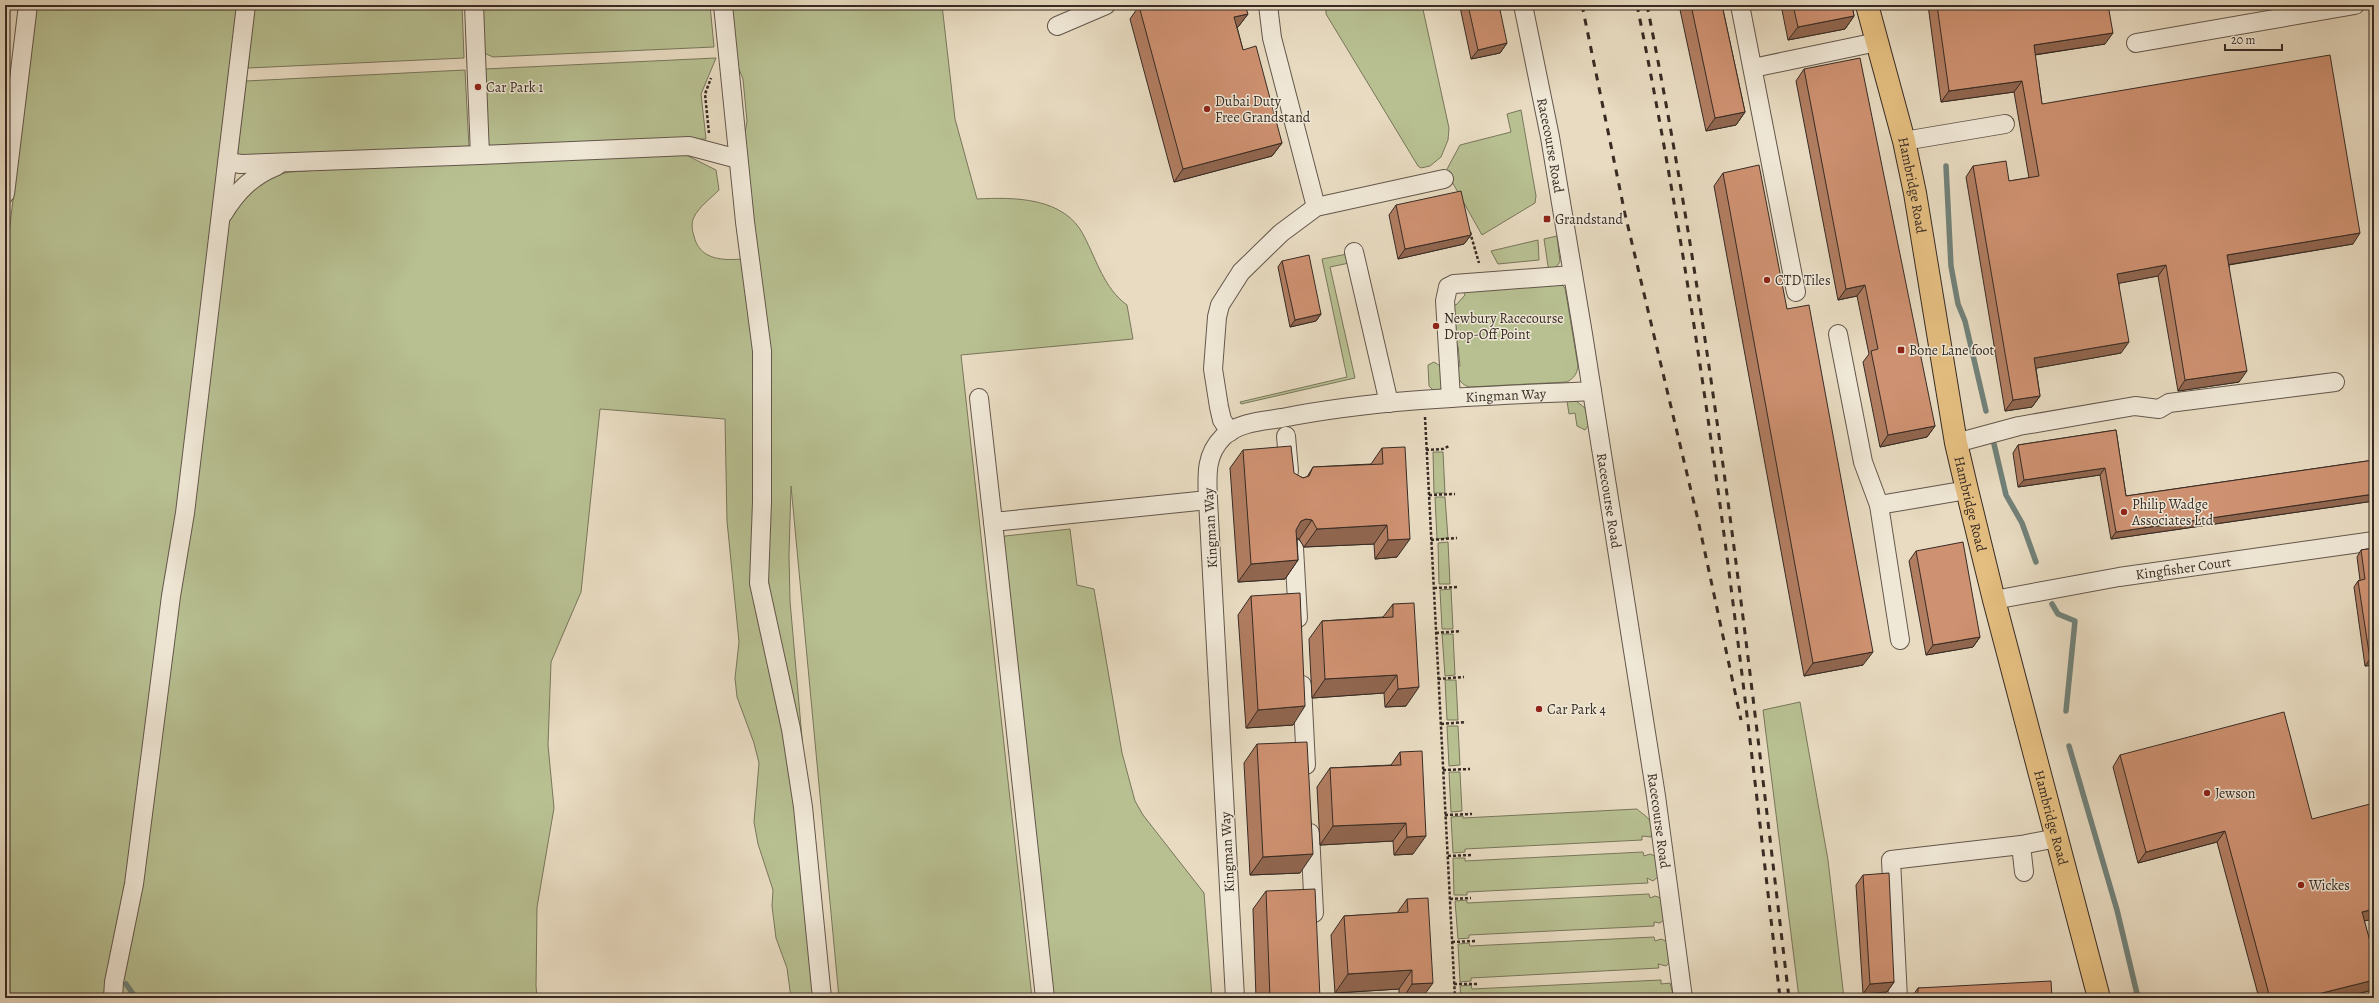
<svg xmlns="http://www.w3.org/2000/svg" width="2379" height="1003" viewBox="0 0 2379 1003" font-family="Alegreya,serif">
	<style>
		.green { fill: #b8c092; stroke: #78765b }
		.lines { fill: none; stroke-linecap: round; stroke-linejoin: round }
		.stream { stroke: #718179; stroke-width: 5.5 }
		.minor-casing { stroke: #63574b; stroke-width: 20 }
		.major-casing { stroke: #372b24; stroke-width: 24 }
		.path { stroke: #372b24; stroke-width: 2.5; stroke-dasharray: 3 2; stroke-linecap: butt }
		.minor { stroke: #f0e8d7; stroke-width: 18 }
		.major { stroke: #e4be80; stroke-width: 22 }
		.rail { stroke: #372b24; stroke-width: 3; stroke-dasharray: 7 7; stroke-linecap: butt }
		.wall { fill: #b17d61; stroke: #372b24 }
		.shaded-wall { fill: #90664f; stroke: #372b24 }
		.building { fill: #ce9171; stroke: #372b24 }
		.poi-dot { fill: #8f2418; stroke: #f0e8d7; stroke-width: 1.5 }
		.labels { text-anchor: middle; stroke-width: 3; stroke-linejoin: round; paint-order: stroke }
		.poi-label { font-size: 14px; fill: #372b24; stroke: #f0e8d7; text-anchor: start }
		.street-label { font-size: 14px; fill: #372b24; stroke: #f0e8d7 }
	</style>
	<rect width="100%" height="100%" fill="#e8dbc1"/>
	<filter id="stains"><feTurbulence type="fractalNoise" baseFrequency=".005" numOctaves="4"/><feColorMatrix values="0 0 0 0 .2 0 0 0 0 .09 0 0 0 0 .02 0 0 0 .5 -.17"/></filter>
	<radialGradient id="worn" r=".72"><stop offset=".6" stop-color="#630" stop-opacity="0"/><stop offset="1" stop-color="#630" stop-opacity=".3"/></radialGradient>
	<g class="green">
		<path d="M37 5H240L196 388 109 998H5V265Z"/>
		<path d="M462 5 464 58 248 68 254 6Z"/>
		<path d="M483 5H710L714 47 493 57 484 53Z"/>
		<path d="M727 5H942L955 119 977 199C1014 197 1065 197 1084 236 1097 261 1104 288 1127 305L1133 339 961 355 1032 998H839L791 486 789 555 790 601 804 761 769 588 742 152 747 121 743 79 732 52Z"/>
		<path d="M1329 5H1422L1449 128 1448 140 1441 157 1430 166 1421 168 1418 166 1326 14V10Z"/>
		<path d="M716 58 701 94 706 139 488 148 485 69Z"/>
		<path d="M465 70 469 148 237 157 246 81Z"/>
		<path d="M1521 110 1536 196 1535 203 1482 235 1446 171 1460 145 1511 132 1507 114Z"/>
		<path d="M686 155 716 170 719 190C711 198 699 207 694 217 691 223 692 230 694 236 699 258 719 261 741 259L754 350V535L787 733 816 998H791L787 968 776 938 772 906 773 890 758 844 754 822 759 763 754 743 737 697 735 678 739 642 727 521 725 419 600 409 581 592 551 662 548 745 554 808 537 907 536 986 537 998H118L228 221 243 194 274 175 290 172 392 165Z"/>
		<path d="M1557 236 1560 262 1552 272 1548 266 1544 239Z"/>
		<path d="M1538 240 1539 260 1498 264 1491 251Z"/>
		<path d="M1347 254 1349 263 1330 267 1355 378 1241 404 1240 402 1347 377 1322 259Z"/>
		<path d="M1562 285 1565 288 1578 366C1577 374 1574 378 1567 382L1469 387C1458 383 1458 377 1457 367L1460 366 1458 346 1456 345 1453 303 1456 305 1465 295 1463 291Z"/>
		<path d="M1434 362 1442 367 1443 387 1440 391H1434L1429 386 1428 365Z"/>
		<path d="M1567 401H1576L1585 408 1589 425 1585 430 1577 426 1575 413 1569 414Z"/>
		<path d="M1433 452H1443L1445 493H1434Z"/>
		<path d="M1435 497H1445L1448 538 1437 539Z"/>
		<path d="M1070 529 1077 585 1094 589 1122 753 1135 801 1143 815 1204 893 1212 998H1051L1002 539 1005 536Z"/>
		<path d="M1448 542 1450 584H1439L1438 543Z"/>
		<path d="M1451 589 1453 629H1442L1440 590Z"/>
		<path d="M1442 634H1453L1455 675 1445 676Z"/>
		<path d="M1445 680H1456L1458 720H1447Z"/>
		<path d="M1800 702 1828 860 1844 998H1799L1763 710Z"/>
		<path d="M1447 726H1458L1460 765 1449 766Z"/>
		<path d="M1449 772H1460L1462 811 1451 812Z"/>
		<path d="M1637 809C1644 816 1656 819 1651 837L1642 836V840L1465 849V852L1453 853 1451 817 1463 816V818Z"/>
		<path d="M1643 852 1644 856 1650 854 1655 856 1659 876 1653 881 1647 878 1648 883 1467 892V895H1454L1453 858H1465V861Z"/>
		<path d="M1649 894 1650 898 1655 896 1661 898 1664 920 1660 923 1654 922V926L1469 935V938L1458 939 1455 901 1467 900V903Z"/>
		<path d="M1654 937 1655 941 1661 939 1666 941 1670 962 1666 966 1658 964 1659 968 1471 978V981L1460 982 1458 944 1469 943 1470 946Z"/>
		<path d="M1661 980V984L1670 983 1674 998H1461L1460 986 1471 985 1472 989Z"/>
	</g>
	<g class="lines">
		<g class="stream">
			<path d="M1946 166 1951 266 1958 304 1965 321 1986 411"/>
			<path d="M1994 444 2006 495 2022 523 2036 562"/>
			<path d="M2052 604 2058 614 2075 621 2066 711"/>
			<path d="M2069 746 2117 910 2138 998"/>
			<path d="M126 984 136 998"/>
		</g>
		<defs>
			<g id="minor">
				<path d="M474 5 480 155 689 146 738 159"/>
				<path d="M723 5 745 222 762 351V502L759 583 791 729 803 807 822 998"/>
				<path d="M1268 5 1272 38 1316 207"/>
				<path id="s1" d="M1523 5 1550 137 1583 334 1656 796 1683 998"/>
				<path d="M1740 5 1796 292"/>
				<path d="M1057 26 1106 5"/>
				<path d="M2136 43 2355 5"/>
				<path d="M1753 68 1877 42"/>
				<path d="M1904 141 2005 124"/>
				<path d="M228 162 241 164 480 155"/>
				<path d="M5 194 28 5"/>
				<path d="M223 214C237 191 252 176 277 166"/>
				<path d="M1354 252 1389 403"/>
				<path d="M1838 334 1863 462 1879 505 1900 640"/>
				<path d="M979 398 993 522"/>
				<path d="M1451 398 1445 301 1448 287 1454 284 1573 275"/>
				<path d="M1230 432 1222 420 1219 407 1213 369 1217 317 1220 305 1241 272 1281 233 1316 207 1444 179"/>
				<path d="M1286 436 1289 471"/>
				<path d="M1956 443 2019 426 2135 406 2159 409 2169 403 2335 382"/>
				<path d="M1879 505 1967 490"/>
				<path d="M1294 548 1298 618"/>
				<path id="s2" d="M1994 600 2119 577 2374 541"/>
				<path d="M1302 685 1306 765"/>
				<path d="M1310 833 1314 913"/>
				<path d="M2024 872 2021 845 2057 838"/>
				<path d="M113 998 114 982 134 884 171 596 185 513 246 5"/>
				<path d="M1045 998 993 522 1208 500"/>
				<path id="s3" d="M1235 998 1208 500C1207 476 1205 455 1223 437 1238 422 1263 421 1282 418 1384 398 1489 396 1592 391"/>
				<path d="M1898 998 1891 860 2021 845"/>
			</g>
			<g id="major">
				<path id="s4" d="M1867 5 1904 141 1915 193 1956 443 1967 490 1994 600 2099 998"/>
			</g>
		</defs>
		<use href="#minor" class="minor-casing"/>
		<use href="#major" class="major-casing"/>
		<g class="path">
			<path d="M709 133 705 94 711 78"/>
			<path d="M1470 232 1479 263"/>
			<path d="M1425 417 1455 998"/>
			<path d="M1426 450 1443 449 1449 446"/>
			<path d="M1429 495 1455 494"/>
			<path d="M1431 540 1457 538"/>
			<path d="M1434 588 1458 587"/>
			<path d="M1436 633 1461 631"/>
			<path d="M1438 679 1464 677"/>
			<path d="M1441 724 1466 722"/>
			<path d="M1443 770 1470 769"/>
			<path d="M1445 815 1472 814"/>
			<path d="M1448 856 1471 855"/>
			<path d="M1450 899 1471 898"/>
			<path d="M1452 942 1475 941"/>
			<path d="M1454 984H1478"/>
		</g>
		<use href="#minor" class="minor"/>
		<use href="#major" class="major"/>
		<g class="rail">
			<path d="M1582 5 1625 214 1698 520 1741 720"/>
			<path d="M1637 5C1704 333 1742 666 1780 998"/>
			<path d="M1647 5C1713 333 1749 666 1789 998"/>
		</g>
	</g>
	<g class="wall">
		<path d="M1461 5H1468L1507 43 1500 53 1471 59 1460 7Z"/>
		<path d="M1679 5H1722L1745 112 1736 125 1706 131Z"/>
		<path d="M1781 5H1852L1854 16 1845 29 1788 40Z"/>
		<path d="M1928 5H2108L2105 44 2035 55 2042 104 2353 244 2229 265 2239 382 2178 391 2158 276 2119 283 2121 353 2036 368 2040 396 2032 407 2005 411 1966 177 1973 166 2009 181 2029 178 2014 92 1941 102Z"/>
		<path d="M1139 6 1248 14 1238 27H1237L1243 50 1282 143 1272 156 1174 182 1130 19Z"/>
		<path d="M1804 69 1935 426 1927 437 1880 447 1863 362 1869 354 1857 296 1838 300 1796 81Z"/>
		<path d="M1723 173 1787 309 1863 665 1804 676 1714 186Z"/>
		<path d="M1396 205 1471 235 1464 244 1398 259 1389 215Z"/>
		<path d="M1282 261 1321 314 1316 321 1290 327 1278 267Z"/>
		<path d="M2116 430 2126 496 2374 460V501L2111 539 2100 475 2018 487 2013 453 2018 445Z"/>
		<path d="M1382 448 1397 557 1375 559 1374 544 1304 547 1299 539 1297 538 1298 560 1285 579 1238 582 1230 468 1243 450 1303 478 1307 477 1313 467 1371 464Z"/>
		<path d="M2374 548V671L2373 665 2365 666 2354 587 2358 581 2360 580 2357 557 2361 550Z"/>
		<path d="M1916 551 1980 637 1973 647 1926 655 1909 561Z"/>
		<path d="M1251 596 1293 725 1246 728 1238 615Z"/>
		<path d="M1393 604 1406 706 1385 707 1384 693 1312 698 1309 639 1322 621 1383 617Z"/>
		<path d="M1257 744 1300 873 1250 875 1244 763Z"/>
		<path d="M1400 752 1413 854 1394 855 1393 841 1320 845 1317 787 1330 768 1391 765Z"/>
		<path d="M2120 755 2312 819 2374 919 2364 921 2374 956V988L2373 990 2339 998H2259L2217 842 2138 863 2113 767Z"/>
		<path d="M1863 875 1894 982 1887 992 1863 994 1856 885Z"/>
		<path d="M1266 891 1320 998H1256L1253 909Z"/>
		<path d="M1407 899 1422 998H1399V989L1335 993 1331 935 1344 916 1397 913Z"/>
		<path d="M1918 988 2052 998H1911Z"/>
	</g>
	<g class="shaded-wall">
		<path d="M1248 14 1238 27 1225 30 1234 17Z"/>
		<path d="M1854 16 1845 29 1788 40 1798 27Z"/>
		<path d="M2113 33 2105 44 2026 56 2034 45Z"/>
		<path d="M1507 43 1500 53 1471 59 1478 50Z"/>
		<path d="M2022 81 2014 92 1941 102 1949 91Z"/>
		<path d="M1745 112 1736 125 1706 131 1715 118Z"/>
		<path d="M1282 143 1272 156 1174 182 1183 169Z"/>
		<path d="M2360 233 2353 244 2220 266 2227 255Z"/>
		<path d="M1471 235 1464 244 1398 259 1405 249Z"/>
		<path d="M2166 265 2158 276 2110 285 2117 274Z"/>
		<path d="M1865 285 1857 296 1838 300 1846 289Z"/>
		<path d="M1321 314 1316 321 1290 327 1295 320Z"/>
		<path d="M2129 342 2121 353 2026 370 2034 358Z"/>
		<path d="M2247 371 2239 382 2178 391 2185 380Z"/>
		<path d="M2040 396 2032 407 2005 411 2013 400Z"/>
		<path d="M1935 426 1927 437 1880 447 1888 435Z"/>
		<path d="M2105 468 2100 475 2018 487 2024 480Z"/>
		<path d="M2374 494V501L2111 539 2116 532Z"/>
		<path d="M1306 519 1312 520 1299 539 1293 538 1288 539 1301 521Z"/>
		<path d="M1387 525 1374 544 1304 547 1317 529Z"/>
		<path d="M1410 539 1397 557 1375 559 1388 540Z"/>
		<path d="M1298 560 1285 579 1238 582 1251 564Z"/>
		<path d="M1980 637 1973 647 1926 655 1933 645Z"/>
		<path d="M1873 652 1863 665 1804 676 1813 663Z"/>
		<path d="M2374 658V663L2373 665 2365 666 2370 659Z"/>
		<path d="M1397 675 1384 693 1312 698 1325 679Z"/>
		<path d="M1419 687 1406 706 1385 707 1398 689Z"/>
		<path d="M1305 706 1293 725 1246 728 1258 710Z"/>
		<path d="M1406 823 1393 841 1320 845 1333 826Z"/>
		<path d="M2225 831 2217 842 2138 863 2146 852Z"/>
		<path d="M1426 836 1413 854 1394 855 1407 837Z"/>
		<path d="M1313 854 1300 873 1250 875 1263 857Z"/>
		<path d="M2374 909V919L2354 923 2362 912Z"/>
		<path d="M1412 970 1399 989 1335 993 1348 974Z"/>
		<path d="M2374 980V988L2373 990 2339 998H2302Z"/>
		<path d="M1894 982 1887 992 1863 994 1870 984Z"/>
		<path d="M1433 983 1422 998H1403L1412 984Z"/>
	</g>
	<g class="building">
		<path d="M1142 5H1245L1248 14 1234 17 1243 50 1256 46 1282 143 1183 169 1139 6Z"/>
		<path d="M1468 5H1499L1507 43 1478 50Z"/>
		<path d="M1691 5H1722L1745 112 1715 118Z"/>
		<path d="M1793 5H1852L1854 16 1798 27Z"/>
		<path d="M1937 5H2108L2113 33 2034 45 2042 104 2330 55 2360 233 2227 255 2247 371 2185 380 2166 265 2117 274 2129 342 2034 358 2040 396 2013 400 1973 166 2006 161 2009 181 2039 176 2022 81 1949 91Z"/>
		<path d="M1860 58 1935 426 1888 435 1871 351 1878 349 1865 285 1846 289 1804 69Z"/>
		<path d="M1759 165 1787 309 1809 305 1873 652 1813 663 1723 173Z"/>
		<path d="M1461 191 1471 235 1405 249 1396 205Z"/>
		<path d="M1309 255 1321 314 1295 320 1282 261Z"/>
		<path d="M2116 430 2126 496 2374 460V494L2116 532 2105 468 2024 480 2018 445Z"/>
		<path d="M1291 446 1294 473 1303 478 1309 476 1313 467 1383 464 1382 448 1405 447 1410 539 1388 540 1387 525 1317 529 1312 520 1306 519 1301 521 1296 530 1298 560 1251 564 1243 450Z"/>
		<path d="M1963 542 1980 637 1933 645 1916 551Z"/>
		<path d="M2374 548V658L2370 659 2358 581 2365 579 2361 550Z"/>
		<path d="M1300 593 1305 706 1258 710 1251 596Z"/>
		<path d="M1414 603 1419 687 1398 689 1397 675 1325 679 1322 621 1393 617V604Z"/>
		<path d="M2284 712 2312 819 2374 803V909L2362 912 2374 956V980L2302 998H2270L2225 831 2146 852 2120 755Z"/>
		<path d="M1307 742 1313 854 1263 857 1257 744Z"/>
		<path d="M1422 751 1426 836 1407 837 1406 823 1333 826 1330 768 1401 765 1400 752Z"/>
		<path d="M1889 873 1894 982 1870 984 1863 875Z"/>
		<path d="M1315 889 1320 998H1270L1266 891Z"/>
		<path d="M1428 898 1433 983 1412 984V970L1348 974 1344 916 1408 912 1407 899Z"/>
		<path d="M2051 981 2052 998H1918V988Z"/>
	</g>
	<g class="poi-dot">
		<circle cx="478" cy="87" r="4"/>
		<circle cx="1207" cy="109" r="4"/>
		<rect x="1543" y="215" width="8" height="8" rx="2"/>
		<circle cx="1767" cy="280" r="4"/>
		<circle cx="1436" cy="326" r="4"/>
		<rect x="1897" y="346" width="8" height="8" rx="2"/>
		<circle cx="2124" cy="512" r="4"/>
		<circle cx="1539" cy="709" r="4"/>
		<circle cx="2207" cy="793" r="4"/>
		<circle cx="2301" cy="885" r="4"/>
	</g>
	<g class="labels">
		<g class="poi-label">
			<text x="486" y="92">Car Park 1</text>
			<text x="1215" y="106">Dubai Duty<tspan x="1215" dy="16">Free Grandstand</tspan></text>
			<text x="1555" y="224">Grandstand</text>
			<text x="1775" y="285">CTD Tiles</text>
			<text x="1444" y="323">Newbury Racecourse<tspan x="1444" dy="16">Drop-Off Point</tspan></text>
			<text x="1909" y="355">Bone Lane foot</text>
			<text x="2132" y="509">Philip Wadge<tspan x="2132" dy="16">Associates Ltd</tspan></text>
			<text x="1547" y="714">Car Park 4</text>
			<text x="2215" y="798">Jewson</text>
			<text x="2309" y="890">Wickes</text>
		</g>
		<g class="street-label">
			<text dy="5" stroke="none"><textPath href="#s1" startOffset="143">Racecourse Road</textPath></text>
			<text dy="5" stroke="none"><textPath href="#s4" startOffset="186">Hambridge Road</textPath></text>
			<text dy="5" stroke="none"><textPath href="#s3" startOffset="854">Kingman Way</textPath></text>
			<text dy="5" stroke="none"><textPath href="#s1" startOffset="503">Racecourse Road</textPath></text>
			<text dy="5" stroke="none"><textPath href="#s4" startOffset="510">Hambridge Road</textPath></text>
			<text transform="translate(1210 528) rotate(-93)" y="5">Kingman Way</text>
			<text dy="5" stroke="none"><textPath href="#s2" startOffset="192">Kingfisher Court</textPath></text>
			<text dy="5" stroke="none"><textPath href="#s4" startOffset="834">Hambridge Road</textPath></text>
			<text dy="5" stroke="none"><textPath href="#s1" startOffset="827">Racecourse Road</textPath></text>
			<text transform="translate(1227 852) rotate(-93)" y="5">Kingman Way</text>
		</g>
	</g>
	<rect width="2379" height="1003" fill="none" stroke="#e8dbc1" stroke-width="20"/>
	<rect x="6" y="6" width="2367" height="991" fill="none" stroke="#372b24" stroke-width="2"/>
	<rect x="10" y="10" width="2359" height="983" fill="none" stroke="#372b24"/>
	<path d="M2225 44v6h57v-6" fill="none" stroke="#372b24" stroke-width="2"/>
	<text x="2231" y="44" font-size="12" fill="#372b24" stroke="#f0e8d7" stroke-width="3" paint-order="stroke">20 m</text>
	<rect width="100%" height="100%" filter="url(#stains)"/>
	<rect width="100%" height="100%" fill="url(#worn)"/>
</svg>
